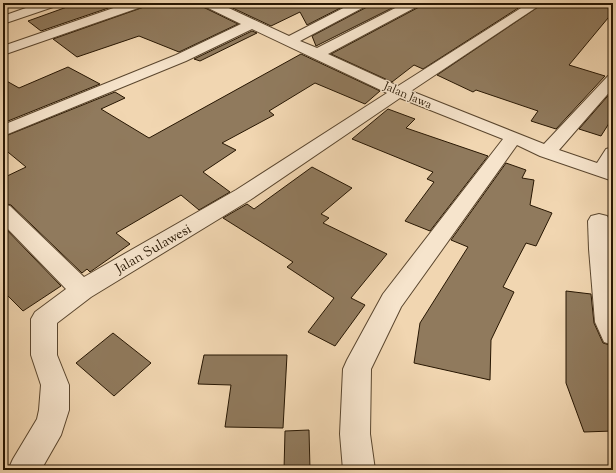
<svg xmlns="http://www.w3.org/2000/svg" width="616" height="473" viewBox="0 0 616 473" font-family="'Sorts Mill Goudy',serif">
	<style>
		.building { fill: #907a5d; stroke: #271602 }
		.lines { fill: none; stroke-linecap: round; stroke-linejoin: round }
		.minor-casing { stroke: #5a462e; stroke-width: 2 }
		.minor { fill: #f6e4cc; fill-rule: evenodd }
		.labels { text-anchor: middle; stroke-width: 3; stroke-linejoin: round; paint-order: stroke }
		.far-street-label { font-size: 12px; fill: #271602; stroke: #f6e4cc }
		.street-label { font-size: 14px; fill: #271602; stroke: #f6e4cc }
	</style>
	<rect width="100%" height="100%" fill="#f1d6b1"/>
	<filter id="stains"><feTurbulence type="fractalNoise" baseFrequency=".005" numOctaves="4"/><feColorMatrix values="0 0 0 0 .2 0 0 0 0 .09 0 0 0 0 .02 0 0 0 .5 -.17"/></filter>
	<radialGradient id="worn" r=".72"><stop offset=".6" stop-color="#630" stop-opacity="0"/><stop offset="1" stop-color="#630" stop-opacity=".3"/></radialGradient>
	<g class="building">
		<path d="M78 3 87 6 94 3H123L41 31 28 21Z"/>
		<path d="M147 3H201L203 7 238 24 179 52 139 36 77 57 53 39 144 7Z"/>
		<path d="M222 3H350L307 25 300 12 271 26Z"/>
		<path d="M369 3H402L316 46 312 36 367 7Z"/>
		<path d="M421 3H526L423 69 414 65 392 82 331 54 419 7Z"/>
		<path d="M544 3H613V12L569 65 605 76 556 129 531 121 538 111 476 90 473 92 437 75Z"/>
		<path d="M252 31 257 33 200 61 194 59Z"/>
		<path d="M301 54 380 91 365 104 315 83 269 111 274 115 222 143 236 150 203 172 230 192 199 210 181 195 116 233 130 244 90 272 87 269 82 273 11 205 3 203V178L26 167 3 148V137L115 92 125 98 101 109 149 138Z"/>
		<path d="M68 67 100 84 3 123V79L19 88Z"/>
		<path d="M613 90V117L601 136 579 129Z"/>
		<path d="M388 109 415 119 406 128 488 156 430 231 405 221 434 182 427 179 433 172 352 139Z"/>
		<path d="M506 163 526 170 522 178 534 180 530 205 552 213 536 246 526 243 503 287 514 292 491 340 490 380 414 363 420 323 468 247 451 240Z"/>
		<path d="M312 167 352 188 321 214 329 218 323 223 387 254 351 298 365 305 335 346 308 332 334 298 287 267 293 262 223 218 247 204 254 209Z"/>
		<path d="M3 226 61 286 23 311 3 291Z"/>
		<path d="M566 291 591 294 594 323 603 343 613 346V431L584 432 566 383Z"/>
		<path d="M113 333 151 363 114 396 76 363Z"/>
		<path d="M204 355H287L283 428 225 427 231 385 198 384Z"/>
		<path d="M309 430 310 470H284L285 431Z"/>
	</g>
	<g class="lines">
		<defs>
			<g id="minor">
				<path d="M40 3H58L56 6 3 24V16Z"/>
				<path d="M128 3H146L144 6 3 55V46Z"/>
				<path d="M202 3H218L289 36 353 3H368L366 6 300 41 317 48 405 3H420L418 6 328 54 398 86 529 3H543L411 91 544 144 608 76 613 74V88L559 150 597 163 606 149 613 147V181L540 156 517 145 401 307 371 369 370 434 375 470H343L340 434 343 369 347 360 383 294 503 139 400 98 250 200 91 297 57 323V355L69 385V410L61 435 41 470H8L13 459 37 419 39 410 41 385 31 355V319L35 312 66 289 3 224V204L10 206 84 277 236 190 387 93 252 29 186 61 3 136V125L176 55 241 24 204 6Z"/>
				<path d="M599 214 607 216 610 221 613 262V345L604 342 595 322 589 249 588 221 591 216Z"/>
			</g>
		</defs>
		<use href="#minor" class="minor-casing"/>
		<use href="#minor" class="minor"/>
	</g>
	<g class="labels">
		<g class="far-street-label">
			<text transform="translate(408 95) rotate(23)" y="4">Jalan Jawa</text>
		</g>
		<g class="street-label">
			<text transform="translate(153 248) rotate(-30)" y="5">Jalan Sulawesi</text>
		</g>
	</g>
	<rect width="616" height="473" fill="none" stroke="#f1d6b1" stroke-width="16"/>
	<rect x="4" y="4" width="608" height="465" fill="none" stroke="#271602" stroke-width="2"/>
	<rect x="8" y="8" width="600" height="457" fill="none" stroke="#271602"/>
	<rect width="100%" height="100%" filter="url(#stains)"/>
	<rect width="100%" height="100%" fill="url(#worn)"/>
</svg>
